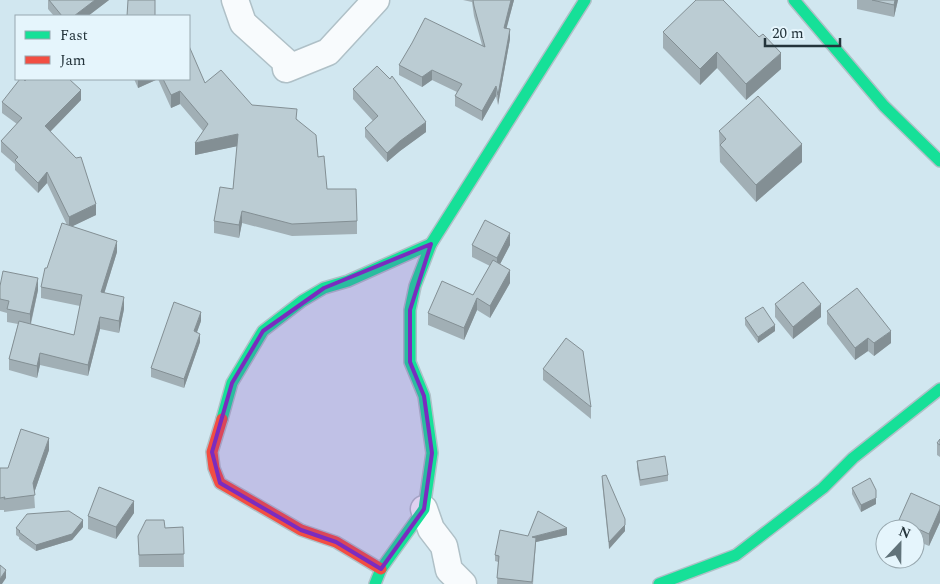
<svg xmlns="http://www.w3.org/2000/svg" width="940" height="584" viewBox="0 0 940 584" font-family="Spectral,serif">
	<style>
		.lines { fill: none; stroke-linecap: round; stroke-linejoin: round }
		.street-casing { stroke: #afc0c7; stroke-width: 29 }
		.fast-casing { stroke: #afc0c7; stroke-width: 14 }
		.jam-casing { stroke: #afc0c7; stroke-width: 14 }
		.street { stroke: #f8fbfd; stroke-width: 26 }
		.fast { stroke: #16e098; stroke-width: 11 }
		.jam { stroke: #f24e42; stroke-width: 11 }
		.wall { fill: #a1afb5 }
		.shaded-wall { fill: #838f94 }
		.building { fill: #bbccd3; stroke: #838f94 }
		.marked { fill: #7b2cbf; fill-opacity: 0.2; stroke: #7b2cbf; stroke-width: 4; stroke-linejoin: round }
	</style>
	<rect width="100%" height="100%" fill="#d1e7f0"/>
	<g class="lines">
		<defs>
			<g id="street">
				<path d="M235 0 243 23 285 61 286 69 328 52 376 0"/>
				<path d="M424 509 431 529 444 546 449 570 463 584"/>
			</g>
			<g id="fast">
				<path d="M794 0 884 106 940 161"/>
				<path d="M222 419 232 383 263 331 302 301 324 288 348 281 431 244"/>
				<path d="M375 584 381 569 424 509 432 453 424 396 410 362V310L415 286 431 244 585 0"/>
				<path d="M659 584 736 555 823 488 853 458 940 389"/>
			</g>
			<path id="jam" d="M222 419 212 452 214 468 220 483 301 530 336 542 381 569"/>
		</defs>
		<use href="#street" class="street-casing"/>
		<use href="#fast" class="fast-casing"/>
		<use href="#jam" class="jam-casing"/>
		<use href="#street" class="street"/>
		<use href="#fast" class="fast"/>
		<use href="#jam" class="jam"/>
	</g>
	<g class="wall">
		<path d="M48 0H109L88 16H54L48 9Z"/>
		<path d="M463 0H514L506 29 510 39 498 105 496 96 482 121 455 106V96L457 92 432 80 422 87 399 75V65L482 45 474 16 472 2Z"/>
		<path d="M857 0H898L894 17 857 9Z"/>
		<path d="M663 32 759 37 781 69 746 100 717 68 700 85 663 48Z"/>
		<path d="M134 79H189L205 83 252 105 297 119 318 157 327 189 357 221V234L292 236 242 223 239 238 214 233V221L233 189 237 146 195 155 203 131 180 104 171 108 158 79 138 88Z"/>
		<path d="M25 81 81 100 50 132 96 215 72 226 117 252 104 293 124 309 119 333 100 329 88 376 40 365 37 378 9 370V359L18 324 7 322V313L0 311V286L38 290 31 324 74 335 80 306 41 298V287L47 268 67 225 47 183 38 193 15 170V164L1 152V141L17 124 2 113V102Z"/>
		<path d="M353 89 426 132 400 151 387 162 365 137V128L373 121 353 99Z"/>
		<path d="M719 131 802 162 756 202 720 162Z"/>
		<path d="M472 245H510L500 264 510 283 490 318 477 310 464 340 428 325V313L473 295 490 266 472 257Z"/>
		<path d="M775 304 821 317 793 339 775 317Z"/>
		<path d="M827 311 891 343 874 356 868 351 855 360 827 324Z"/>
		<path d="M745 318 775 331 758 343 745 325Z"/>
		<path d="M201 321 197 332 200 342 184 388 151 377V368Z"/>
		<path d="M543 369 591 407V419L543 380Z"/>
		<path d="M940 439V457L937 455V443Z"/>
		<path d="M49 450 34 493 35 508 4 512V510H0V468H8Z"/>
		<path d="M637 461 668 475V481L640 486 637 468Z"/>
		<path d="M602 476 625 526V531L609 549 602 482Z"/>
		<path d="M852 488 876 504 861 512 852 494Z"/>
		<path d="M940 506V522L929 546 915 540V529H899V520Z"/>
		<path d="M134 513 116 539 88 529V516Z"/>
		<path d="M83 527 72 540 36 551 19 539V537L16 535V528Z"/>
		<path d="M183 527 184 567H139L138 536 165 528Z"/>
		<path d="M567 535 536 542 533 584H497L498 562 495 561V555L528 536Z"/>
	</g>
	<g class="shaded-wall">
		<path d="M95 0H109L88 16H74Z"/>
		<path d="M511 0H514L504 38V28Z"/>
		<path d="M895 0H898L894 17V5Z"/>
		<path d="M510 29V39L498 105V95Z"/>
		<path d="M717 52V68L700 85V69Z"/>
		<path d="M781 53V69L746 100V84Z"/>
		<path d="M432 70V80L422 87V77Z"/>
		<path d="M138 79H158L138 88Z"/>
		<path d="M496 86V96L482 121V111Z"/>
		<path d="M81 90V100L45 137V126Z"/>
		<path d="M180 91V104L171 108V95Z"/>
		<path d="M426 122V132L400 151 387 162V153L400 141Z"/>
		<path d="M238 134V146L195 155V143Z"/>
		<path d="M802 144V162L756 202V185Z"/>
		<path d="M47 172V183L38 193V183Z"/>
		<path d="M96 204V215L69 228V217Z"/>
		<path d="M242 211V223L239 238V225Z"/>
		<path d="M510 233V245L497 270V258Z"/>
		<path d="M117 241V252L101 304V292Z"/>
		<path d="M510 270V283L490 318V306Z"/>
		<path d="M38 278V290L30 326V314Z"/>
		<path d="M124 297V309L119 333V321Z"/>
		<path d="M477 298V310L464 340V328Z"/>
		<path d="M821 304V317L793 339V327Z"/>
		<path d="M201 312V321L194 340V331Z"/>
		<path d="M100 317V329L88 376V365Z"/>
		<path d="M775 325V331L758 343V337Z"/>
		<path d="M891 331V343L874 356V343Z"/>
		<path d="M200 334V342L184 388V379Z"/>
		<path d="M868 338V351L855 360V348Z"/>
		<path d="M40 353V365L37 378V366Z"/>
		<path d="M49 438V450L33 496V483Z"/>
		<path d="M876 498V504L861 512V505Z"/>
		<path d="M134 501V513L116 539V527Z"/>
		<path d="M940 509V522L929 546V534Z"/>
		<path d="M625 519V531L609 549V542Z"/>
		<path d="M83 520V527L72 540 36 551V545Z"/>
		<path d="M567 528V535L536 542 532 584 536 543 532 537Z"/>
		<path d="M6 570V578L2 584H0V579Z"/>
	</g>
	<g class="building">
		<path d="M49 0H95L74 16H62Z"/>
		<path d="M128 0H155V16H127Z"/>
		<path d="M473 0H511L504 28 510 29 498 95 496 86 482 111 455 96 462 84 432 70 422 77 399 65 412 43 425 18 485 47 474 6Z"/>
		<path d="M696 0H723L759 37 763 34 781 53 746 84 717 52 700 69 663 32Z"/>
		<path d="M872 0H895L894 5Z"/>
		<path d="M189 46 205 83 221 70 252 105 297 109 296 119 316 135 318 157 324 156 327 189H356L357 221 292 224 242 211 239 225 214 221 220 187 233 189 238 134 195 143 208 124 180 91 171 95 163 79H189Z"/>
		<path d="M377 66 390 79 392 76 426 122 400 141 387 153 365 128 378 116 353 89Z"/>
		<path d="M20 79H23L25 81 27 79H69L81 90 45 126 76 158 81 157 96 204 69 217 47 172 38 183 15 160 18 157 1 141 22 118 2 102Z"/>
		<path d="M758 96 802 144 756 185 720 145 726 139 719 131Z"/>
		<path d="M485 220 510 233 497 258 472 245Z"/>
		<path d="M62 223 117 241 101 292 124 297 119 321 100 317 88 365 40 353 37 366 9 359 19 321 74 335 82 295 41 287 45 268H47Z"/>
		<path d="M493 260 510 270 490 306 477 298 464 328 428 313 442 281 473 295Z"/>
		<path d="M3 271 38 278 30 314 7 309 9 301 0 299V286Z"/>
		<path d="M803 282 821 304 793 327 775 304Z"/>
		<path d="M857 288 891 331 874 343 868 338 855 348 827 311Z"/>
		<path d="M174 302 201 312 194 331 200 334 184 379 151 368Z"/>
		<path d="M763 307 775 325 758 337 745 318Z"/>
		<path d="M566 338 583 351 591 407 543 369Z"/>
		<path d="M21 429 49 438 33 483 35 495 4 499 5 497 0 498V468H8Z"/>
		<path d="M940 439V445L937 443Z"/>
		<path d="M665 456 668 475 640 480 637 461Z"/>
		<path d="M606 475 625 519V525L609 542 602 476Z"/>
		<path d="M870 478 876 490V498L861 505 852 488Z"/>
		<path d="M99 487 134 501 116 527 88 516Z"/>
		<path d="M911 493 940 506V509L929 534 899 520Z"/>
		<path d="M69 511 83 520 72 534 36 545 19 532 20 531 16 528 27 514Z"/>
		<path d="M538 511 567 528 532 537 536 538 532 582 497 578 499 556 495 555 500 530 528 536Z"/>
		<path d="M146 520H164L165 528 183 527 184 554 139 555 138 536Z"/>
		<path d="M0 565 6 570 0 579Z"/>
	</g>
	<path class="marked" d="M431 244 410 310V362L424 396 432 453 424 509 381 569 336 542 301 530 220 483 212 452 232 383 263 331 324 288Z"/>
	<rect x="15" y="15" width="175" height="65" fill="#e5f5fc" stroke="#98a8af"/>
	<rect x="25" y="31" width="25" height="8" fill="#16e098" stroke="#98a8af"/>
	<text x="60" y="40" font-size="15" fill="#24343b">Fast</text>
	<rect x="25" y="56" width="25" height="8" fill="#f24e42" stroke="#98a8af"/>
	<text x="60" y="65" font-size="15" fill="#24343b">Jam</text>
	<g transform="translate(900 544) rotate(22)"><circle r="24" fill="#e5f5fc" stroke="#98a8af"/>
	<path d="M0-4L9 19L0 12L-9 19Z" fill="#61737a"/>
	<text y="-8" font-size="14" font-weight="bold" text-anchor="middle" fill="#24343b">N</text>
	</g>
	<path d="M765 38v8h75v-8" fill="none" stroke="#24343b" stroke-width="2.5"/>
	<text x="772" y="38" font-size="15" fill="#24343b" stroke="#e5f5fc" stroke-width="4" paint-order="stroke">20 m</text>
</svg>
